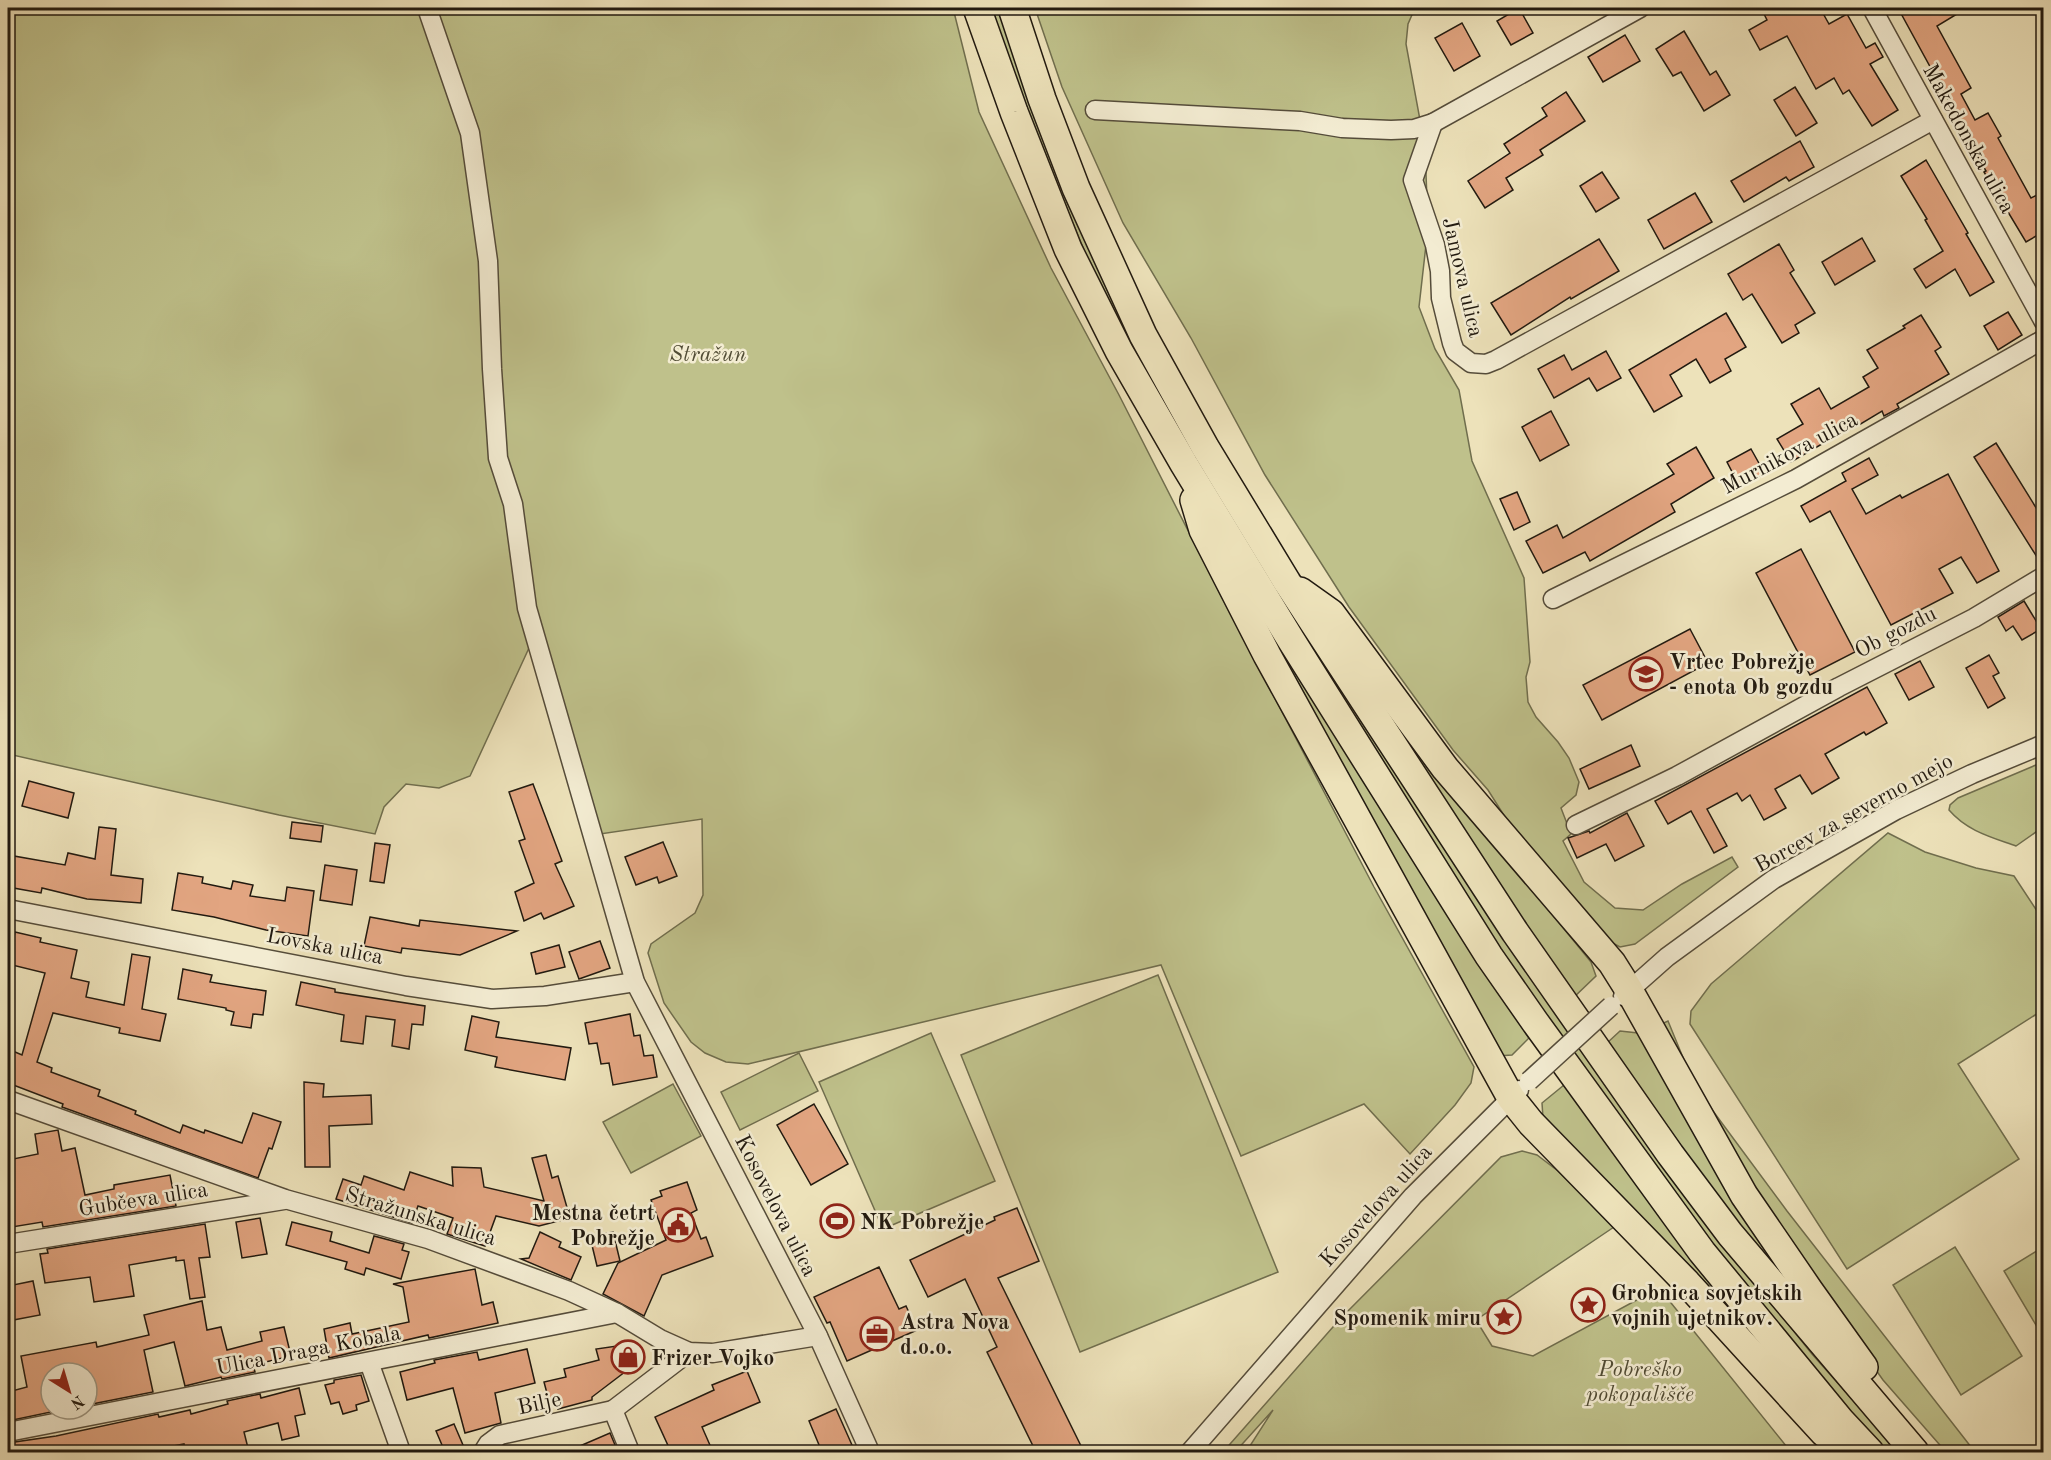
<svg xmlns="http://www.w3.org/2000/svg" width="2051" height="1460" viewBox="0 0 2051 1460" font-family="'Old Standard TT',serif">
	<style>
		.green { fill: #bfc18b; stroke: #706e4e; stroke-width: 1.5 }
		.building { fill: #e2a581; stroke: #221a10; stroke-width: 1.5 }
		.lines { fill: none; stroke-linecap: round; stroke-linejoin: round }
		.minor-casing { stroke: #554c3a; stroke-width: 21 }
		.highway-casing { stroke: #221a10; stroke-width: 30 }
		.minor { stroke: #f3ecd2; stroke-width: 18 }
		.highway { stroke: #ede2ba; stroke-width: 27 }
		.minor-bridge-casing { stroke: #554c3a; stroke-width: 21; stroke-linecap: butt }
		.minor-bridge { stroke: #f3ecd2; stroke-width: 18 }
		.labels { text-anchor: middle; stroke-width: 5; stroke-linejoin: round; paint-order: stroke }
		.street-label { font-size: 22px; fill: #221a10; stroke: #f3ecd2 }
		.park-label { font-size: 22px; font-style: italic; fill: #514c35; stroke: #f3ecd2 }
		.poi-label { font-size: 22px; font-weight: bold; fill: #221a10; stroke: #f3ecd2; text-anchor: start }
	</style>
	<rect width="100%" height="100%" fill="#ede2ba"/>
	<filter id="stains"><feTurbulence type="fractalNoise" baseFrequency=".00333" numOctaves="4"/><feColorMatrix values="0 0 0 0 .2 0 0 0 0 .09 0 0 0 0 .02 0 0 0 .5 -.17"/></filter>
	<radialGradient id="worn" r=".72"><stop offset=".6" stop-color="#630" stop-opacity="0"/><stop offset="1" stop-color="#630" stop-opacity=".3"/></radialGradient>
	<g class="green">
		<path d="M8 8H953L979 112 1051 268 1119 395 1228 609 1374 887 1474 1067 1471 1083 1455 1105 1410 1154 1364 1104 1241 1156 1161 965 748 1064 726 1062 705 1053 691 1042 664 1003 648 953 651 944 695 913 703 895 702 819 600 834 583 806 529 648 470 776 439 788 406 784 384 807 375 834 279 815 8 754Z"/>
		<path d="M990 8H999L1119 303 1753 1280 1812 1354 1899 1452H1888L1798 1354 1623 1129 1509 965 1221 506 1100 289 1014 80Z"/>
		<path d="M1035 8H1415L1408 24 1406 44 1425 147 1428 227 1419 307 1435 349 1459 390 1472 461 1524 578 1530 662 1526 677 1528 702 1536 717 1558 742 1569 758 1579 782 1576 795 1561 808 1571 834 1563 841 1584 882 1615 908 1643 910 1682 884 1732 857 1738 867 1635 944 1620 947 1607 940 1517 836 1488 790 1453 750 1349 607 1265 475 1191 338 1123 223 1062 87Z"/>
		<path d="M1229 565 1482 967 1529 1038 1512 1055 1497 1056Z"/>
		<path d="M1376 698 1591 962 1596 976 1573 998Z"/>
		<path d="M2043 762V827L2016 846C1991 837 1967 831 1949 810L1950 805 1958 798Z"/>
		<path d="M1888 833 1925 852 1976 868 2014 876 2043 920V1010L1958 1064 2019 1159 1847 1269 1690 1024 1691 1011 1711 984Z"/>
		<path d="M1158 975 1278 1272 1080 1352 961 1055Z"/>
		<path d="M1668 1021 1691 1077 1713 1111 1787 1211 1975 1452H1946L1883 1380 1780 1234 1657 1026Z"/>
		<path d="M1620 1031 1638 1033 1769 1249 1822 1324 1760 1255 1607 1043Z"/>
		<path d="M931 1033 995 1181 883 1229 819 1082Z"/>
		<path d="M799 1053 818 1091 740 1130 721 1092Z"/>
		<path d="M673 1084 701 1136 631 1173 603 1122Z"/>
		<path d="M1564 1085 1778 1366 1543 1118 1542 1103Z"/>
		<path d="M1522 1151 1537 1155 1558 1171 1614 1227 1476 1320 1492 1346 1533 1356 1659 1288 1791 1452H1246L1273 1410 1235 1452H1223L1340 1319 1501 1157Z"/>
		<path d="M1955 1247 2022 1356 1961 1395 1893 1285Z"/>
		<path d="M2043 1247V1337L2004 1271Z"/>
	</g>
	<g class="building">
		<path d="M1519 8 1533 33 1511 45 1497 21Z"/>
		<path d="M1761 8H1820L1829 24 1847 14 1866 48 1875 43 1883 57 1870 64 1898 110 1872 126 1849 90 1843 94 1834 78 1816 89 1787 36 1760 50 1749 30 1767 20Z"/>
		<path d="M1898 8H1967L1937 26 1971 88 1961 94 1975 120 1988 113 2001 136 1998 138 2031 198 2037 195 2043 207V232L2026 242 1984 172 1986 171 1961 128 1963 127Z"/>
		<path d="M1462 23 1480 56 1454 71 1435 38Z"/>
		<path d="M1684 31 1710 75 1716 71 1730 95 1704 111 1681 72 1673 76 1656 49Z"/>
		<path d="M1625 35 1640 61 1603 82 1588 57Z"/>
		<path d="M1795 87 1817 123 1796 136 1774 100Z"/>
		<path d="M1566 92 1585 121 1540 150 1543 155 1506 178 1513 190 1485 208 1468 181 1510 153 1504 144 1547 116 1542 108Z"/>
		<path d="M1800 141 1814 167 1789 181 1786 177 1744 202 1731 181Z"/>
		<path d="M1926 160 1968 233 1966 234 1994 282 1970 296 1955 269 1926 288 1914 269 1943 251 1925 220 1927 219 1901 176Z"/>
		<path d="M1602 172 1619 198 1596 212 1580 186Z"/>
		<path d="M1695 193 1712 222 1664 249 1648 220Z"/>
		<path d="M1862 238 1875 261 1835 285 1822 262Z"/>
		<path d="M1599 239 1619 271 1571 299 1570 297 1511 335 1491 303Z"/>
		<path d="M1779 244 1794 270 1790 273 1815 313 1795 325 1799 333 1782 343 1752 294 1743 300 1728 274Z"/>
		<path d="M2008 312 2022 335 1998 350 1984 326Z"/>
		<path d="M1726 313 1746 347 1725 359 1731 371 1710 383 1696 359 1670 375 1682 396 1654 412 1629 370Z"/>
		<path d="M1921 315 1941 347 1935 351 1949 374 1897 404 1899 408 1884 416 1882 411 1859 425 1858 423 1791 462 1777 439 1803 424 1791 404 1819 388 1831 409 1869 387 1863 377 1878 368 1867 350 1905 328 1903 326Z"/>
		<path d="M1606 351 1621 378 1597 391 1589 378 1554 398 1538 369 1564 355 1572 370Z"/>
		<path d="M1551 411 1569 445 1540 461 1522 427Z"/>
		<path d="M1996 443 2043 519V565H2042L1974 457Z"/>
		<path d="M1696 447 1714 478 1671 504 1675 512 1590 561 1585 552 1543 573 1526 541 1557 525 1563 538 1674 474 1667 464Z"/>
		<path d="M1751 449 1765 474 1740 487 1727 462Z"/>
		<path d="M1869 458 1878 475 1852 489 1866 514 1900 495 1902 498 1948 474 1999 571 1977 583 1961 557 1939 569 1953 593 1891 625 1830 511 1810 522 1801 506 1846 481 1842 473Z"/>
		<path d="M1517 492 1530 522 1514 530 1500 499Z"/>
		<path d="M1801 549 1855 652 1810 675 1756 573Z"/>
		<path d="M2024 601 2041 629 2022 640 2013 626 2006 631 1998 617Z"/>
		<path d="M1690 629 1708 663 1602 720 1583 685Z"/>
		<path d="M1989 655 1999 673 1993 676 2005 698 1988 708 1966 668Z"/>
		<path d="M1920 661 1934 687 1909 700 1895 674Z"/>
		<path d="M1867 687 1887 723 1866 735 1864 732 1825 754 1839 778 1812 794 1800 775 1775 789 1786 808 1764 820 1750 795 1742 801 1737 793 1707 809 1727 846 1714 853 1691 811 1668 824 1655 801Z"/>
		<path d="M1631 745 1640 766 1589 789 1580 769Z"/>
		<path d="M29 781 74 793 68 818 22 806Z"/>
		<path d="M533 784 562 861 555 864 574 906 544 919 541 913 524 921 515 892 534 883 519 841 525 839 509 792Z"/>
		<path d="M1627 813 1644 846 1615 861 1606 844 1577 858 1568 838 1589 831 1590 833Z"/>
		<path d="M292 822 323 826 321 842 290 838Z"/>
		<path d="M99 827 116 829 111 875 143 879 141 903 87 899 42 888 41 893 8 887V855L65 865 68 853 95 859Z"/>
		<path d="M663 842 677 876 659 883 657 877 636 885 625 857Z"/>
		<path d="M375 843 390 845 384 883 370 881Z"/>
		<path d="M325 865 357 870 352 905 320 900Z"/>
		<path d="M178 873 203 877 202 883 231 889 233 881 253 885 250 896 285 901 287 887 314 891 308 936 266 930 214 917 172 910Z"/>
		<path d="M370 917 419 926 420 920 517 931 460 955 402 948 401 953 364 946Z"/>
		<path d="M15 932 41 938 40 942 77 950 71 978 89 982 86 997 124 1005 132 954 150 957 142 1009 166 1014 160 1041 119 1033 120 1028 53 1013 37 1062 52 1068 51 1072 100 1090 98 1096 136 1111 135 1114 180 1133 183 1125 204 1133 205 1130 242 1143 253 1113 281 1122 272 1149 269 1148 258 1178 62 1107 63 1104 8 1083V1049L22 1055 45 973 8 964Z"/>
		<path d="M600 941 610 968 579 979 569 952Z"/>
		<path d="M559 945 565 967 536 974 531 953Z"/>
		<path d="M183 969 212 975 210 982 266 991 263 1015 253 1014 251 1028 231 1025 234 1012 226 1010V1008L178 999Z"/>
		<path d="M301 982 335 989V992L425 1006 423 1025 412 1024 409 1049 392 1046 395 1020 366 1016 363 1044 341 1041 344 1015 296 1005Z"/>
		<path d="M630 1014 634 1036 640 1035 644 1056 653 1055 657 1077 613 1085 609 1063 601 1064 597 1043 589 1044 585 1023Z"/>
		<path d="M472 1016 499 1022 496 1037 571 1048 565 1080 495 1067 497 1057 465 1050Z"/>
		<path d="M304 1082 324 1084 323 1097 371 1095 372 1124 329 1126 330 1167H305Z"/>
		<path d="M814 1104 848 1164 811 1185 777 1125Z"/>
		<path d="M58 1130 62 1151 75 1148 85 1195 114 1189V1185L170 1175 176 1206 43 1227 42 1222 12 1227 8 1199V1160L38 1154 35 1134Z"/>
		<path d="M546 1155 552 1178 558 1176 570 1218 539 1226 496 1216 485 1246 447 1234 453 1218 418 1206 412 1223 336 1199 343 1179 361 1185 364 1176 404 1190 410 1172 453 1186 452 1167 481 1168 484 1187 544 1201 532 1158Z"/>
		<path d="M687 1182 697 1210 691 1213 701 1239 706 1237 713 1256 662 1275 644 1316 603 1294 618 1263 666 1240 651 1200 662 1196 660 1191Z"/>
		<path d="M1017 1208 1039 1261 998 1278 1084 1452H1036L987 1352 997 1347 965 1279 928 1297 910 1260 995 1220 994 1217Z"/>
		<path d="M260 1218 267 1254 242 1258 236 1222Z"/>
		<path d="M292 1222 332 1232 330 1241 369 1253 374 1236 404 1244 402 1250 409 1252 401 1279 366 1268 364 1275 345 1269 347 1262 286 1245Z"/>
		<path d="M205 1224 210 1257 199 1258 205 1297 190 1299 184 1260 176 1261V1257L129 1265 134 1296 94 1302 90 1277 45 1283 40 1254 48 1253 47 1249Z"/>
		<path d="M540 1232 561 1242 559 1247 581 1257 571 1280 521 1259 529 1258Z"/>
		<path d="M613 1232 620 1261 597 1266 590 1237Z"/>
		<path d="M879 1267 899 1309 906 1306 917 1330 847 1361 830 1322 827 1323 814 1297Z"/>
		<path d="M475 1269 482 1305 493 1302 498 1323 429 1338 428 1335 329 1358 324 1329 350 1323 352 1334 409 1322 403 1287 393 1284Z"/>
		<path d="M33 1281 40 1315 8 1321V1286Z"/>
		<path d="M202 1301 207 1330 221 1327 227 1350 262 1341 260 1332 284 1327 291 1356 253 1365 255 1372 222 1379 221 1377 185 1386 174 1342 144 1350 153 1392 87 1405V1373H51V1412L8 1421V1392L27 1387 21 1356 96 1342 97 1347 149 1335 144 1315Z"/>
		<path d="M624 1345 628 1347 635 1354 636 1362 634 1365 592 1397V1400L558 1409 556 1400 549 1401 544 1382 566 1377 564 1369 599 1360 596 1349Z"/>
		<path d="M527 1349 535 1383 495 1393 501 1423 465 1433 453 1388 407 1400 400 1372 435 1363 434 1360 477 1352 479 1360Z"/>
		<path d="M747 1371 760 1402 702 1427 713 1452H671L655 1417 714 1390 712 1385Z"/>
		<path d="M361 1375 369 1401 356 1405 357 1410 343 1414 339 1402 331 1404 325 1385 334 1383V1380Z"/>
		<path d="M299 1388 305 1414 295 1416 299 1436 282 1440 278 1423 244 1432 249 1452H186L184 1444 144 1452H102L101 1447 72 1452H8V1443L56 1436 158 1414 159 1417 190 1410 191 1414 228 1404 227 1401 260 1394 261 1398Z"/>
		<path d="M836 1409 852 1445 834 1452H822L809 1421Z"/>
		<path d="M454 1424 466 1452H445L436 1431Z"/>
		<path d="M610 1433 618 1452H566Z"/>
	</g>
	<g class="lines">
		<defs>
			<g id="minor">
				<path d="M427 8 470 133 488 261 492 369 498 458 513 504 527 608 635 982 818 1336 870 1452"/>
				<path d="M1872 8 2044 322"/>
				<path d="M1095 110 1300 121 1342 128 1391 130 1414 129 1433 123 1413 180 1435 245 1440 271 1441 298 1452 343 1455 351 1471 363 1486 364 1496 360 1933 120"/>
				<path d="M1433 123 1640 8"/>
				<path d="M1553 599 1796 479 2044 339"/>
				<path d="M1576 825 1677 776 1839 687 1974 618 2044 576"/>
				<path d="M8 909 406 986 492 999 545 996 635 982"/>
				<path d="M1623 996 1667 957 1774 879 1896 810 1972 774 2044 744"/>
				<path d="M8 1100 285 1199 428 1239 569 1291 617 1313 660 1339 689 1352 713 1353 818 1336"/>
				<path d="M8 1244 284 1200"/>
				<path d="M369 1362 401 1452"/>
				<path d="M8 1432 617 1313"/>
				<path d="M483 1452 488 1444 500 1435 613 1410"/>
				<path d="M630 1452 613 1410 689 1352"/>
				<path d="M1190 1452 1413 1196 1519 1090"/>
			</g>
			<g id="highway">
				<path d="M977 8 1014 112 1068 249 1119 351 1184 464 1291 640 1489 956 1535 1022 1702 1252 1841 1421 1870 1452"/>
				<path d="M1012 8 1042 99 1076 188 1143 335 1205 447 1287 582 1515 932 1670 1154 1730 1234 1915 1452"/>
				<path d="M1194 500 1203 530 1267 655 1511 1098 1531 1123 1687 1283 1824 1433 1860 1452"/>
				<path d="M1300 591 1331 613 1445 768 1612 963 1629 990 1744 1195 1809 1290 1864 1367"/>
			</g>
		</defs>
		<use href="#minor" class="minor-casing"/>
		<use href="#highway" class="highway-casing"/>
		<use href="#minor" class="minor"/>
		<use href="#highway" class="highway"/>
		<defs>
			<path id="minor-bridge" d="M1529 1081 1611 1006"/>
		</defs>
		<use href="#minor-bridge" class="minor-bridge-casing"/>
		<use href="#minor-bridge" class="minor-bridge"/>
	</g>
	<defs>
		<symbol id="school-ring" viewBox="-11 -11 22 22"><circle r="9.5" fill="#f3ecd2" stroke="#8f2418" stroke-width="1.5"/><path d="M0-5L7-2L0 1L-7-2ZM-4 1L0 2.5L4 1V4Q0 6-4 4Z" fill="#8f2418"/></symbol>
		<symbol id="stadium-ring" viewBox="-11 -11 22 22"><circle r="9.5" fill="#f3ecd2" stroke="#8f2418" stroke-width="1.5"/><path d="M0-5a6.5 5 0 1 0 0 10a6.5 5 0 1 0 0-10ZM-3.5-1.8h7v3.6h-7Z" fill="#8f2418"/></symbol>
		<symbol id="civic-ring" viewBox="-11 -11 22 22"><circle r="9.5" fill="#f3ecd2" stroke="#8f2418" stroke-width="1.5"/><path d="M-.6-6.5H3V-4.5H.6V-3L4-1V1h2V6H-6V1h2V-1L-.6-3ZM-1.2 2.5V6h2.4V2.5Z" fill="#8f2418"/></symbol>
		<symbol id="sight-ring" viewBox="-11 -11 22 22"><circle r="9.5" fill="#f3ecd2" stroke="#8f2418" stroke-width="1.5"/><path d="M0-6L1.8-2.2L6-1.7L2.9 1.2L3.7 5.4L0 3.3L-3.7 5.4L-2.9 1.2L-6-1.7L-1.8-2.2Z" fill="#8f2418"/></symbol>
		<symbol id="office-ring" viewBox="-11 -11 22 22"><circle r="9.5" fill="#f3ecd2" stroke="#8f2418" stroke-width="1.5"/><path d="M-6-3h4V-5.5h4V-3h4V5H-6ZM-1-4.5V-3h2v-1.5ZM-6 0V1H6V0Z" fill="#8f2418"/></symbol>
		<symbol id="shop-ring" viewBox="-11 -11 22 22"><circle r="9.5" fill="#f3ecd2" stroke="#8f2418" stroke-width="1.5"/><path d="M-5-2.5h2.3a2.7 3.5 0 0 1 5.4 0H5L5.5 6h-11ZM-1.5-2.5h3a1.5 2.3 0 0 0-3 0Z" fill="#8f2418"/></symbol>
	</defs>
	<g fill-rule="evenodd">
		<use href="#school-ring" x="1627" y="655" width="38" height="38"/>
		<use href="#stadium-ring" x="818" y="1202" width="38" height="38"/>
		<use href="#civic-ring" x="659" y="1206" width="38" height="38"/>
		<use href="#sight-ring" x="1569" y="1286" width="38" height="38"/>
		<use href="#sight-ring" x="1485" y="1298" width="38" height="38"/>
		<use href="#office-ring" x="858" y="1315" width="38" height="38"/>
		<use href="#shop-ring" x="609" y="1338" width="38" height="38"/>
	</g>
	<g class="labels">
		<g class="street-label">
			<text transform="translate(1970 138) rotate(61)" y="8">Makedonska ulica</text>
			<text transform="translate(1464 277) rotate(77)" y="8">Jamova ulica</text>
			<text transform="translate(1789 452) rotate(-28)" y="8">Murnikova ulica</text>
			<text transform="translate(1895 631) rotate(-27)" y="8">Ob gozdu</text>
			<text transform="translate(1853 812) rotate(-29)" y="8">Borcev za severno mejo</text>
			<text transform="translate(325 945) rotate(11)" y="8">Lovska ulica</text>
			<text transform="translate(143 1198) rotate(-9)" y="8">Gubčeva ulica</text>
			<text transform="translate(777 1205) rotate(63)" y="8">Kosovelova ulica</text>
			<text transform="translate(1375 1205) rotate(-48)" y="8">Kosovelova ulica</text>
			<text transform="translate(421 1215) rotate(17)" y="8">Stražunska ulica</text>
			<text transform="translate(308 1349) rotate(-11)" y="8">Ulica Draga Kobala</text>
			<text transform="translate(539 1402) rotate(-12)" y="8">Bilje</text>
		</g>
		<g class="park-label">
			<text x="708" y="361">Stražun</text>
			<text x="1640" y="1376">Pobreško<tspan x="1640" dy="25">pokopališče</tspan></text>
		</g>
		<g class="poi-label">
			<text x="1669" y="669">Vrtec Pobrežje<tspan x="1669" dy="25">- enota Ob gozdu</tspan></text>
			<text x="655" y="1220" text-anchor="end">Mestna četrt<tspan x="655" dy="25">Pobrežje</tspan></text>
			<text x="860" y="1229">NK Pobrežje</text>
			<text x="1611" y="1300">Grobnica sovjetskih<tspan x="1611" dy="25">vojnih ujetnikov.</tspan></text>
			<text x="1481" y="1325" text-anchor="end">Spomenik miru</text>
			<text x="900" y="1329">Astra Nova<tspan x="900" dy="25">d.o.o.</tspan></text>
			<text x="651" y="1365">Frizer Vojko</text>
		</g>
	</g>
	<rect width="2051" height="1460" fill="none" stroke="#ede2ba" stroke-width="30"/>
	<rect x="9" y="9" width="2033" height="1442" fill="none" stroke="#221a10" stroke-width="3"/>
	<rect x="15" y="15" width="2021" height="1430" fill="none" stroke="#221a10" stroke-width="1.5"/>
	<g transform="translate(69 1391) rotate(143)"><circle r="28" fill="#f3ecd2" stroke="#9f9884" stroke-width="1.5"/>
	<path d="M0-4.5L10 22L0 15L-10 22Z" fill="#8f2418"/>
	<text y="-9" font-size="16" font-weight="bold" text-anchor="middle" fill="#221a10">N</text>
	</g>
	<rect width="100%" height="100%" filter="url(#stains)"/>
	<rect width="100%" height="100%" fill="url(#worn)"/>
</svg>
